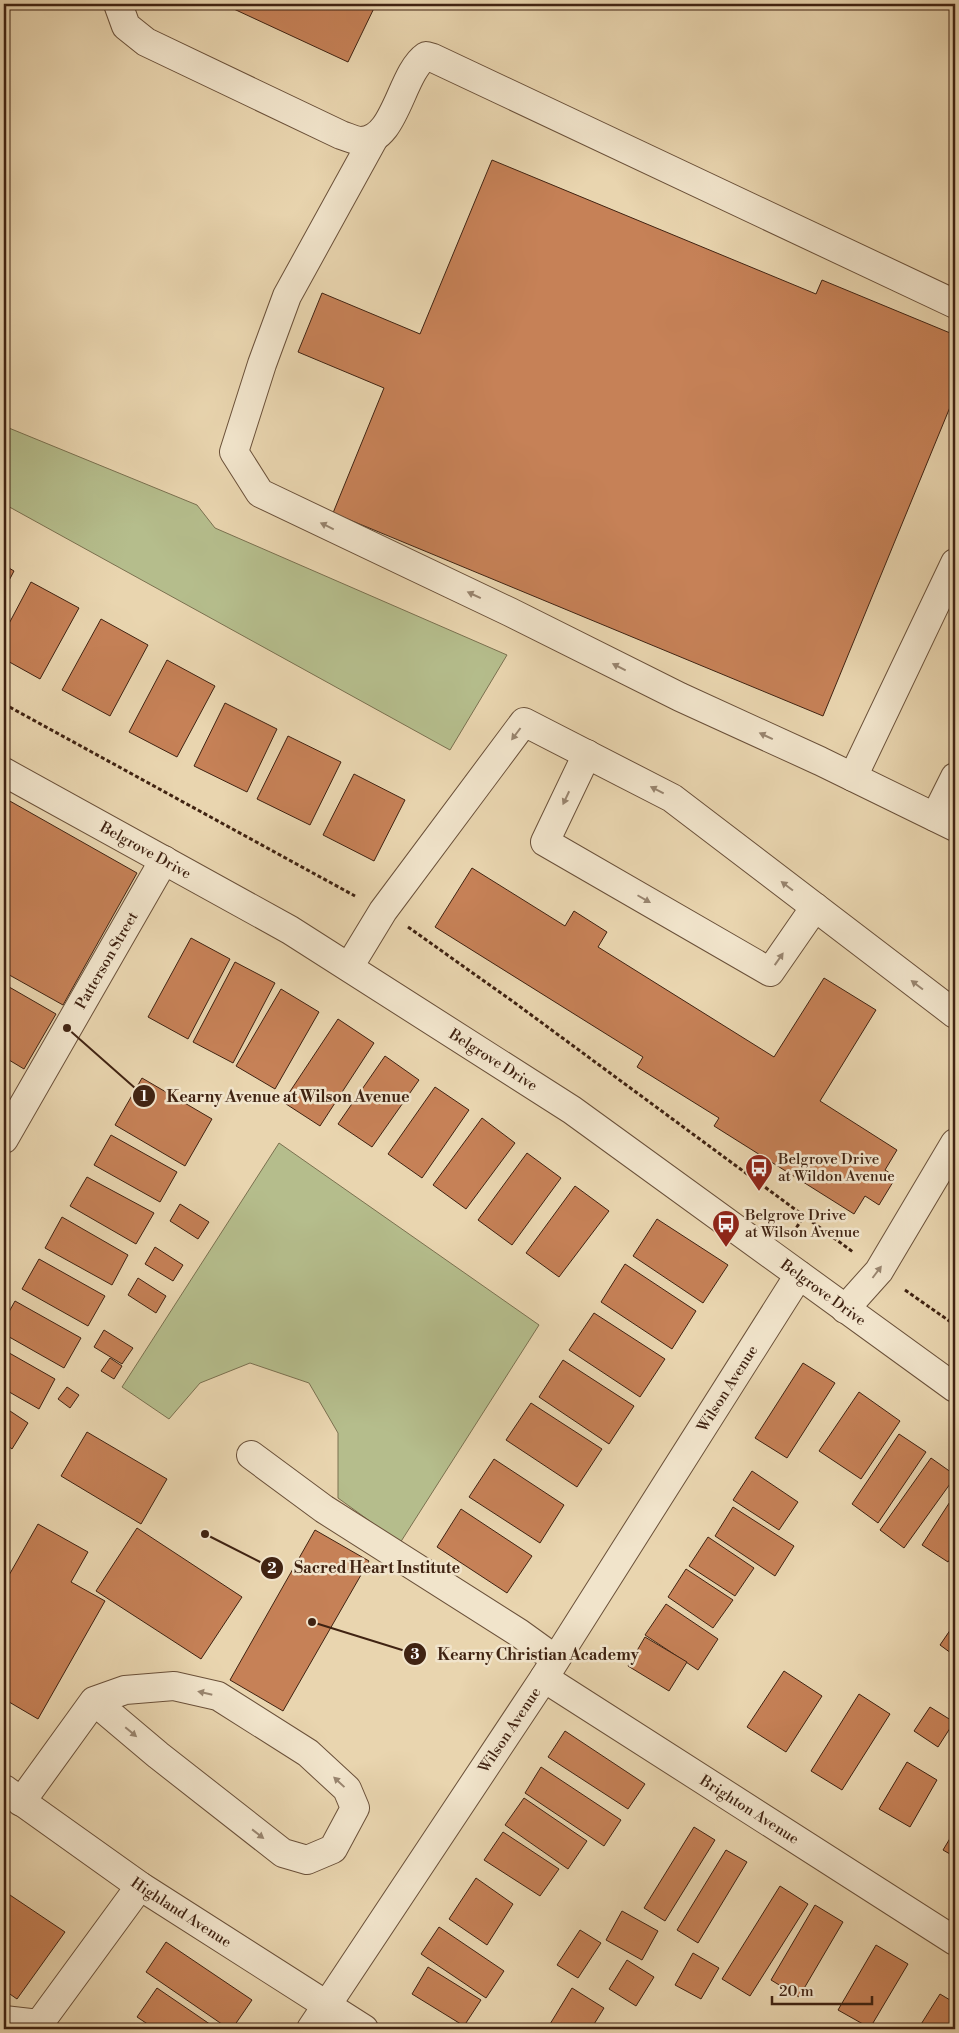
<svg xmlns="http://www.w3.org/2000/svg" width="959" height="2033" viewBox="0 0 959 2033" font-family="'Libre Bodoni',serif">
	<style>
		.green { fill: #b5bd8c; stroke: #7a704f }
		.building { fill: #c68157; stroke: #402312 }
		.lines { fill: none; stroke-linecap: round; stroke-linejoin: round }
		.minor-casing { stroke: #6a5039; stroke-width: 30 }
		.path { stroke: #402312; stroke-width: 3; stroke-dasharray: 4 2.5; stroke-linecap: butt }
		.minor { stroke: #f1e4cb; stroke-width: 28 }
		.oneway { fill: #98846e }
		.labels { text-anchor: middle; stroke-width: 5; stroke-linejoin: round; paint-order: stroke }
		.street-label { font-size: 15px; fill: #402312; stroke: #f1e4cb }
		.poi-label { font-size: 15px; fill: #402312; stroke: #f1e4cb; text-anchor: start }
		.leader { fill: none; stroke: #402312; stroke-width: 2 }
		.callout-dot { fill: #402312; stroke: #f1e4cb; stroke-width: 2 }
		.mark-label { font-size: 15px; text-anchor: middle; font-weight: bold; fill: #fff }
		.callout-label { font-size: 16px; text-anchor: middle; font-weight: bold; fill: #402312; stroke: #f1e4cb; stroke-width: 5; stroke-linejoin: round; paint-order: stroke }
	</style>
	<rect width="100%" height="100%" fill="#e9d5af"/>
	<filter id="stains"><feTurbulence type="fractalNoise" baseFrequency=".004" numOctaves="4"/><feColorMatrix values="0 0 0 0 .2 0 0 0 0 .09 0 0 0 0 .02 0 0 0 .5 -.17"/></filter>
	<radialGradient id="worn" r=".72"><stop offset=".6" stop-color="#630" stop-opacity="0"/><stop offset="1" stop-color="#630" stop-opacity=".3"/></radialGradient>
	<g class="green">
		<path d="M4 426 197 505 215 528 507 655 450 750 4 504Z"/>
		<path d="M279 1143 539 1325 400 1543 338 1498V1433L309 1383 250 1363 200 1383 169 1419 122 1387Z"/>
	</g>
	<g class="building">
		<path d="M223 4H376L348 62Z"/>
		<path d="M492 160 816 294 822 280 955 335V395L823 716 333 513 384 388 298 352 322 293 420 334Z"/>
		<path d="M4 565 14 571 4 590Z"/>
		<path d="M31 582 79 608 40 679 4 659V633Z"/>
		<path d="M101 619 148 645 110 716 62 690Z"/>
		<path d="M167 660 215 686 177 757 129 732Z"/>
		<path d="M225 703 277 729 247 792 194 766Z"/>
		<path d="M288 736 341 762 310 825 257 799Z"/>
		<path d="M354 774 405 800 374 861 323 835Z"/>
		<path d="M8 800 137 873 63 1005 4 972V807Z"/>
		<path d="M472 868 565 926 574 911 607 932 598 947 774 1057 824 978 876 1010 820 1101 897 1150 885 1170 896 1177 879 1205 865 1196 854 1214 714 1126 719 1118 637 1067 643 1057 435 927Z"/>
		<path d="M191 938 230 959 188 1039 148 1017Z"/>
		<path d="M235 962 275 983 233 1063 193 1042Z"/>
		<path d="M4 984 56 1014 24 1069 4 1057Z"/>
		<path d="M281 989 319 1012 275 1089 236 1066Z"/>
		<path d="M338 1019 374 1043 320 1126 283 1102Z"/>
		<path d="M385 1056 419 1080 372 1147 338 1124Z"/>
		<path d="M142 1078 212 1119 185 1166 115 1125Z"/>
		<path d="M435 1087 469 1110 422 1178 388 1154Z"/>
		<path d="M482 1118 515 1143 466 1209 433 1185Z"/>
		<path d="M111 1135 177 1172 160 1202 94 1165Z"/>
		<path d="M527 1153 561 1178 512 1245 478 1220Z"/>
		<path d="M87 1177 154 1213 136 1244 70 1206Z"/>
		<path d="M575 1186 609 1211 559 1277 526 1253Z"/>
		<path d="M180 1204 209 1222 198 1239 170 1221Z"/>
		<path d="M62 1217 128 1255 112 1285 45 1248Z"/>
		<path d="M657 1219 728 1265 703 1303 633 1256Z"/>
		<path d="M155 1247 183 1265 173 1281 145 1264Z"/>
		<path d="M39 1259 105 1296 88 1326 22 1289Z"/>
		<path d="M625 1264 696 1311 672 1349 601 1302Z"/>
		<path d="M138 1278 166 1296 156 1313 128 1295Z"/>
		<path d="M15 1301 81 1338 64 1368 4 1334V1321Z"/>
		<path d="M594 1313 665 1359 640 1397 569 1350Z"/>
		<path d="M104 1330 133 1348 122 1364 94 1347Z"/>
		<path d="M4 1350 55 1379 39 1409 4 1389Z"/>
		<path d="M110 1358 122 1366 114 1379 101 1371Z"/>
		<path d="M563 1360 634 1406 609 1444 539 1397Z"/>
		<path d="M803 1363 835 1383 787 1458 755 1438Z"/>
		<path d="M67 1387 79 1395 70 1408 58 1399Z"/>
		<path d="M859 1392 900 1421 861 1479 819 1451Z"/>
		<path d="M531 1403 602 1449 577 1487 506 1440Z"/>
		<path d="M4 1407 28 1423 12 1449 4 1443Z"/>
		<path d="M87 1432 167 1479 141 1524 61 1476Z"/>
		<path d="M899 1434 926 1452 878 1523 852 1504Z"/>
		<path d="M931 1458 955 1475V1477L904 1548 880 1530Z"/>
		<path d="M494 1459 564 1505 540 1543 469 1497Z"/>
		<path d="M752 1471 798 1502 779 1530 733 1500Z"/>
		<path d="M955 1494V1552L948 1562 922 1545Z"/>
		<path d="M733 1507 794 1546 775 1576 715 1536Z"/>
		<path d="M461 1509 532 1556 507 1593 437 1547Z"/>
		<path d="M38 1524 88 1552 71 1582 105 1601 38 1719 4 1699V1584Z"/>
		<path d="M137 1528 242 1597 201 1659 96 1591Z"/>
		<path d="M315 1530 369 1561 283 1711 230 1680Z"/>
		<path d="M708 1537 754 1568 735 1596 689 1566Z"/>
		<path d="M686 1569 733 1600 713 1628 668 1597Z"/>
		<path d="M666 1604 718 1639 698 1670 645 1635Z"/>
		<path d="M955 1623V1656L940 1645Z"/>
		<path d="M645 1637 687 1662 669 1691 628 1666Z"/>
		<path d="M784 1671 822 1696 786 1752 747 1727Z"/>
		<path d="M859 1694 890 1714 842 1790 811 1771Z"/>
		<path d="M930 1707 954 1722 938 1747 914 1731Z"/>
		<path d="M565 1731 645 1784 628 1809 548 1757Z"/>
		<path d="M907 1762 937 1780 910 1827 879 1809Z"/>
		<path d="M541 1767 621 1820 604 1846 525 1793Z"/>
		<path d="M524 1798 587 1841 568 1869 505 1825Z"/>
		<path d="M694 1827 715 1840 665 1921 644 1908Z"/>
		<path d="M955 1830V1857L943 1850Z"/>
		<path d="M503 1832 559 1869 540 1896 484 1860Z"/>
		<path d="M726 1850 747 1862 698 1943 677 1930Z"/>
		<path d="M476 1878 513 1904 487 1945 449 1919Z"/>
		<path d="M780 1886 808 1904 750 1996 722 1979Z"/>
		<path d="M4 1891 65 1932 17 1999 4 1990Z"/>
		<path d="M815 1905 843 1922 799 1997 771 1980Z"/>
		<path d="M622 1911 658 1931 642 1960 606 1940Z"/>
		<path d="M439 1927 504 1971 486 1998 421 1954Z"/>
		<path d="M580 1930 601 1943 578 1978 557 1965Z"/>
		<path d="M166 1942 252 2000 232 2029H229L146 1972Z"/>
		<path d="M876 1945 908 1964 870 2028 838 2010Z"/>
		<path d="M693 1953 719 1968 701 1999 675 1985Z"/>
		<path d="M627 1960 654 1977 636 2006 609 1989Z"/>
		<path d="M428 1967 481 2000 464 2026 412 1994Z"/>
		<path d="M157 1988 217 2029H155L137 2017Z"/>
		<path d="M572 1988 604 2008 591 2029H547Z"/>
		<path d="M940 1994 955 2003V2029H918Z"/>
	</g>
	<g class="lines">
		<defs>
			<g id="minor">
				<path d="M118 4 126 26 146 42 341 135C347 137 354 140 359 141 396 143 400 74 426 56L433 58 955 304"/>
				<path d="M374 138 287 296 262 364 234 452 260 493 510 612 680 697 820 761 955 827"/>
				<path d="M587 754 545 842 770 972 815 907"/>
				<path id="s1" d="M4 772 290 930 572 1110 955 1388"/>
				<path d="M853 777 955 563"/>
				<path d="M935 817 955 777"/>
				<path d="M349 967 383 911 524 722 672 798 955 1014"/>
				<path id="s2" d="M4 1139 164 860"/>
				<path d="M845 1309 879 1271 955 1143"/>
				<path d="M251 1455 324 1509 519 1633 555 1659"/>
				<path id="s3" d="M544 1678 955 1941"/>
				<path id="s4" d="M4 1789 140 1886 364 2029"/>
				<path d="M21 1802 94 1701 125 1690 174 1686 218 1696 308 1753 347 1789 355 1808 333 1849 307 1860 283 1853 158 1755 94 1701"/>
				<path d="M4 2020 39 2024 140 1886"/>
				<path id="s5" d="M311 2029 544 1678 799 1275"/>
			</g>
		</defs>
		<use href="#minor" class="minor-casing"/>
		<g class="path">
			<path d="M4 704 355 896"/>
			<path d="M408 927 515 1003 853 1252"/>
			<path d="M793 1233 804 1216"/>
			<path d="M905 1290 955 1325"/>
		</g>
		<use href="#minor" class="minor"/>
	</g>
	<defs><path id="oneway-solid" d="M-6-.8H1V-3.2L6.5 0L1 3.2V.8H-6Z" transform="scale(1.25)"/></defs>
	<g class="oneway">
		<use href="#oneway-solid" transform="translate(327 526) rotate(-154)"/>
		<use href="#oneway-solid" transform="translate(474 595) rotate(-155)"/>
		<use href="#oneway-solid" transform="translate(619 667) rotate(-153)"/>
		<use href="#oneway-solid" transform="translate(516 734) rotate(127)"/>
		<use href="#oneway-solid" transform="translate(766 736) rotate(-155)"/>
		<use href="#oneway-solid" transform="translate(657 790) rotate(-153)"/>
		<use href="#oneway-solid" transform="translate(566 798) rotate(115)"/>
		<use href="#oneway-solid" transform="translate(787 886) rotate(-143)"/>
		<use href="#oneway-solid" transform="translate(644 899) rotate(30)"/>
		<use href="#oneway-solid" transform="translate(779 959) rotate(-55)"/>
		<use href="#oneway-solid" transform="translate(917 985) rotate(-143)"/>
		<use href="#oneway-solid" transform="translate(877 1272) rotate(-53)"/>
		<use href="#oneway-solid" transform="translate(205 1693) rotate(-167)"/>
		<use href="#oneway-solid" transform="translate(131 1732) rotate(40)"/>
		<use href="#oneway-solid" transform="translate(339 1782) rotate(-137)"/>
		<use href="#oneway-solid" transform="translate(258 1834) rotate(38)"/>
	</g>
	<defs>
		<symbol id="bus-pin" viewBox="-11 -11 22 30"><path d="M0 17L-7.5 6A9.5 9.5 0 1 1 7.5 6Z" fill="#8f2418" stroke="#f1e4cb"/><path d="M-5-6H5V4H4V6H2V4H-2V6H-4V4H-5ZM-3.5-4V0h7V-4ZM-3.5 1.2v1.5H-2V1.2ZM2 1.2v1.5H3.5V1.2Z" fill="#fff"/></symbol>
	</defs>
	<g fill-rule="evenodd">
		<use href="#bus-pin" x="743" y="1152" width="32" height="43"/>
		<use href="#bus-pin" x="710" y="1208" width="32" height="43"/>
	</g>
	<g class="labels">
		<g class="street-label">
			<text dy="5" stroke="none"><textPath href="#s1" startOffset="162">Belgrove Drive</textPath></text>
			<text dy="5" stroke="none"><textPath href="#s2" startOffset="206">Patterson Street</textPath></text>
			<text dy="5" stroke="none"><textPath href="#s1" startOffset="568">Belgrove Drive</textPath></text>
			<text dy="5" stroke="none"><textPath href="#s1" startOffset="972">Belgrove Drive</textPath></text>
			<text dy="5" stroke="none"><textPath href="#s5" startOffset="764">Wilson Avenue</textPath></text>
			<text dy="5" stroke="none"><textPath href="#s5" startOffset="359">Wilson Avenue</textPath></text>
			<text dy="5" stroke="none"><textPath href="#s3" startOffset="244">Brighton Avenue</textPath></text>
			<text dy="5" stroke="none"><textPath href="#s4" startOffset="216">Highland Avenue</textPath></text>
		</g>
		<g class="poi-label">
			<text x="778" y="1164">Belgrove Drive<tspan x="778" dy="17">at Wildon Avenue</tspan></text>
			<text x="745" y="1220">Belgrove Drive<tspan x="745" dy="17">at Wilson Avenue</tspan></text>
		</g>
	</g>
	<path class="leader" d="M67 1028L144 1096M205 1534L272 1568M312 1622L415 1654"/>
	<g class="callout-dot">
		<circle cx="67" cy="1028" r="5"/>
		<circle cx="205" cy="1534" r="5"/>
		<circle cx="312" cy="1622" r="5"/>
		<circle cx="144" cy="1096" r="12"/>
		<circle cx="272" cy="1568" r="12"/>
		<circle cx="415" cy="1654" r="12"/>
	</g>
	<g class="mark-label">
		<text x="144" y="1101">1</text>
		<text x="272" y="1573">2</text>
		<text x="415" y="1659">3</text>
	</g>
	<g class="callout-label">
		<text x="288" y="1102">Kearny Avenue at Wilson Avenue</text>
		<text x="377" y="1573">Sacred Heart Institute</text>
		<text x="538" y="1660">Kearny Christian Academy</text>
	</g>
	<rect width="959" height="2033" fill="none" stroke="#e9d5af" stroke-width="20"/>
	<rect x="5" y="5" width="949" height="2023" fill="none" stroke="#402312" stroke-width="2.5"/>
	<rect x="10" y="10" width="939" height="2013" fill="none" stroke="#402312"/>
	<path d="M772 1996v8h100v-8" fill="none" stroke="#402312" stroke-width="2.5"/>
	<text x="779" y="1996" font-size="15" fill="#402312" stroke="#f1e4cb" stroke-width="4" paint-order="stroke">20 m</text>
	<rect width="100%" height="100%" filter="url(#stains)"/>
	<rect width="100%" height="100%" fill="url(#worn)"/>
</svg>
